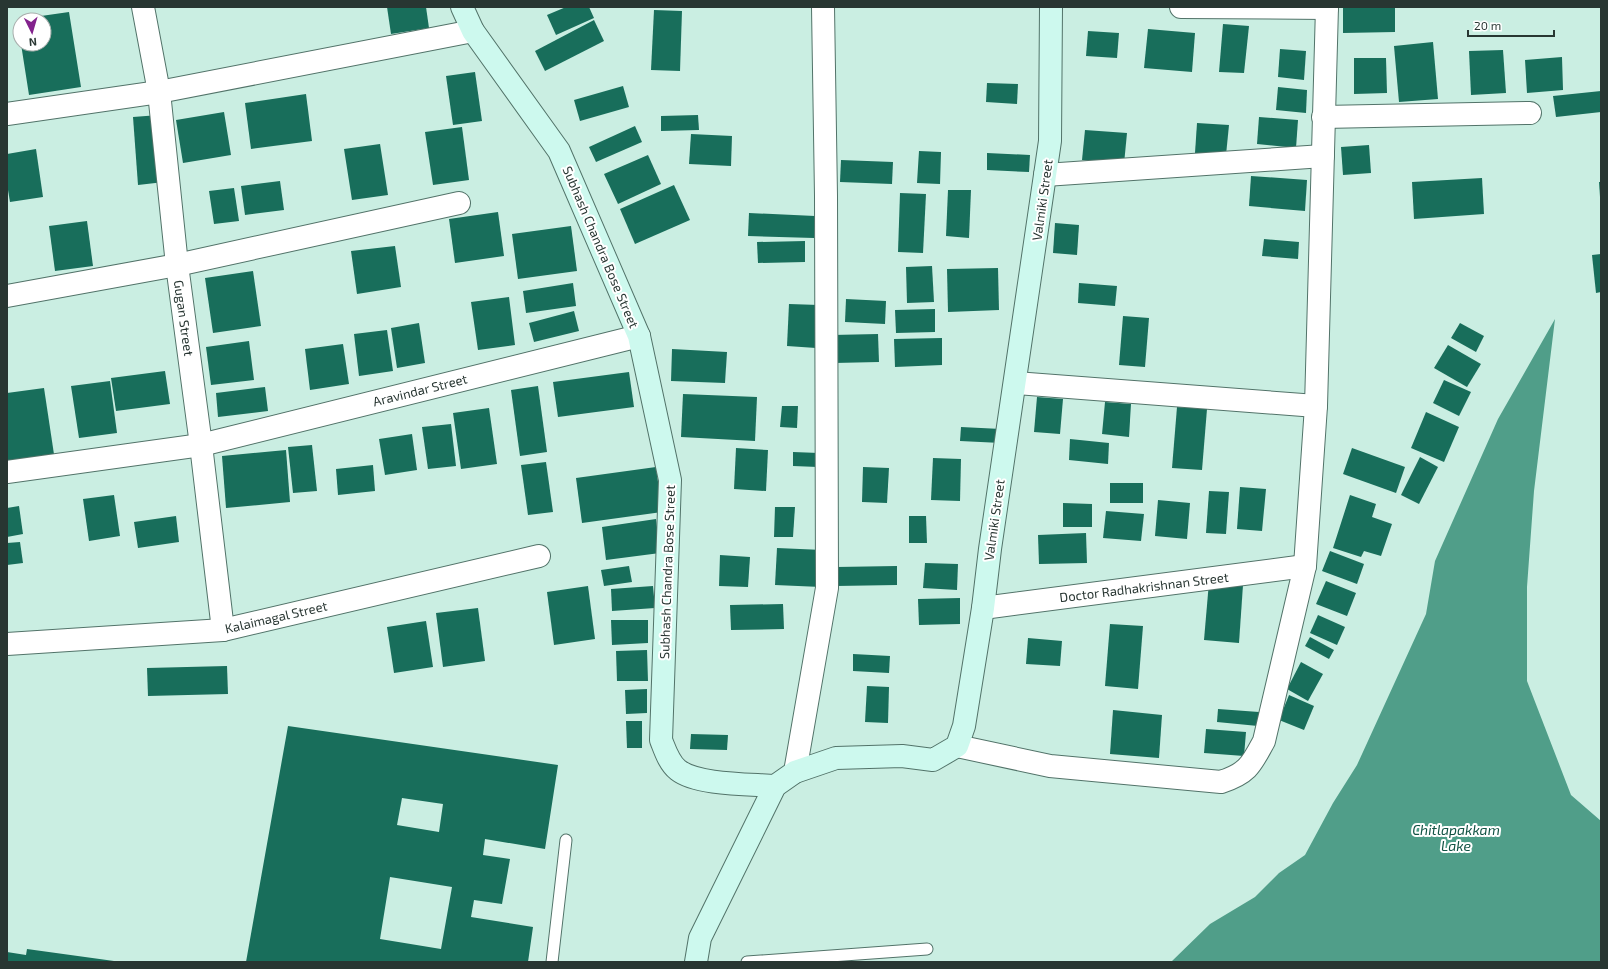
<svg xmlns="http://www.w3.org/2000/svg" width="1608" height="969" viewBox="0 0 1608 969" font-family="'Exo 2',sans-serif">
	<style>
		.water { fill: #509e89 }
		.building { fill: #186e5b; fill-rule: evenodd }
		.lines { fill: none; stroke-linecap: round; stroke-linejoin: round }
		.lane-casing { stroke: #527369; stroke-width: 13 }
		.street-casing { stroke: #527369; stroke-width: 24 }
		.secondary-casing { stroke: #527369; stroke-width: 24 }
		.lane { stroke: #fff; stroke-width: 11 }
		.street { stroke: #fff; stroke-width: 22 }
		.secondary { stroke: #cdf9ee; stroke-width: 22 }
		.labels { text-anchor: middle; stroke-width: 4; stroke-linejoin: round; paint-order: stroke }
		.street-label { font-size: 13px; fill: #283632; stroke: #fff }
		.water-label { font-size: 14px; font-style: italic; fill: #115344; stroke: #fff }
	</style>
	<rect width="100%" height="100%" fill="#caeee2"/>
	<path class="water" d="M1555 319 1534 491 1527 587V681L1571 795 1601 821V962H1171L1210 924 1255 897 1279 873 1305 855 1333 803 1357 765 1426 614 1435 561 1498 419Z"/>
	<g class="building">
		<path d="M387 7H426L429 28 391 34Z"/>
		<path d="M566 7H589L594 18 556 35 547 15Z"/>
		<path d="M1343 7H1395V32L1343 33Z"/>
		<path d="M654 10 682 11 680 71 651 70Z"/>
		<path d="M69 12 81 87 29 95 21 44H44V20L20 19Z"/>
		<path d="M20 19V33L19 34 17 20Z"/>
		<path d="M594 20 604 41 545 71 535 51Z"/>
		<path d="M1223 24 1249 26 1244 73 1219 72Z"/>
		<path d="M1148 29 1195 33 1192 72 1144 68Z"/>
		<path d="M1088 31 1119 33 1117 58 1086 56Z"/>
		<path d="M1433 42 1438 99 1399 102 1394 46Z"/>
		<path d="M1280 49 1306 51 1304 80 1278 77Z"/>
		<path d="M1503 50 1506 93 1471 95 1469 51Z"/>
		<path d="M1562 57 1563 90 1527 93 1525 60Z"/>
		<path d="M1354 58H1386L1387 93 1354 94Z"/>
		<path d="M475 72 482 121 453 125 446 76Z"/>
		<path d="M987 83 1018 84 1017 104 986 102Z"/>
		<path d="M623 86 629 107 580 121 574 100Z"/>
		<path d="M1278 87 1307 90 1306 113 1276 110Z"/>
		<path d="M1601 91V112L1556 117 1553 96Z"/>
		<path d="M306 94 312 141 251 149 245 103Z"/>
		<path d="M224 112 231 155 183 163 176 120Z"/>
		<path d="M159 115 164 182 138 185 133 117Z"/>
		<path d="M698 115 699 130 661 131V116Z"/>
		<path d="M1259 117 1298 120 1296 148 1257 144Z"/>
		<path d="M1197 123 1229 125 1226 155 1195 153Z"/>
		<path d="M635 126 642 142 596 162 589 147Z"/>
		<path d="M462 127 469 180 433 185 425 132Z"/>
		<path d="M1085 130 1127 133 1124 164 1082 160Z"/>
		<path d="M691 134 732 136 731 166 689 164Z"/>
		<path d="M380 144 388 195 352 200 344 149Z"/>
		<path d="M1369 145 1371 173 1343 175 1341 147Z"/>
		<path d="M36 149 43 197 10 202 7 184V154Z"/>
		<path d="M919 151 941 152 940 184 917 183Z"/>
		<path d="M987 153 1030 155 1029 172 987 170Z"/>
		<path d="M648 155 661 184 618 204 604 174Z"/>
		<path d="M841 160 893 162 892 184 840 182Z"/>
		<path d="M1251 176 1307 180 1305 211 1249 206Z"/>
		<path d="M1482 178 1484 214 1414 219 1412 182Z"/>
		<path d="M280 181 284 210 245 215 241 186Z"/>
		<path d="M1599 182H1601V197H1600Z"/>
		<path d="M674 185 690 220 635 244 620 209Z"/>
		<path d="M234 188 239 221 214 224 209 191Z"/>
		<path d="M948 190H971L969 238 946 236Z"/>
		<path d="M900 193 926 194 923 253 898 252Z"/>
		<path d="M498 212 504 256 455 263 449 219Z"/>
		<path d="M749 213 815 216 814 238 748 236Z"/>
		<path d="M87 221 93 266 55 271 49 226Z"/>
		<path d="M1055 223 1079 225 1077 255 1053 253Z"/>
		<path d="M571 226 577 271 518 279 512 234Z"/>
		<path d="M1264 239 1299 242 1298 259 1262 256Z"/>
		<path d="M805 241V262L758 263 757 242Z"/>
		<path d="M395 246 401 287 357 294 351 251Z"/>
		<path d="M1601 254V292L1596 293 1592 255Z"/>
		<path d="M932 266 934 302 907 303 906 267Z"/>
		<path d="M998 268 999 310 948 312 947 269Z"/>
		<path d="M253 271 261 326 213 333 205 278Z"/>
		<path d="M573 283 576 306 526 313 523 291Z"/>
		<path d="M1079 283 1117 286 1115 306 1078 303Z"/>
		<path d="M509 297 515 345 478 350 471 302Z"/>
		<path d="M846 299 886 301 885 324 845 322Z"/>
		<path d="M789 304 819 305 816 348 787 346Z"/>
		<path d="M935 309V332L896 333 895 310Z"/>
		<path d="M574 311 579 331 534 342 529 323Z"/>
		<path d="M1123 316 1149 318 1145 367 1119 365Z"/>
		<path d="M419 323 425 363 397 368 391 328Z"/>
		<path d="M1460 323 1484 336 1476 352 1451 338Z"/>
		<path d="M387 330 393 371 359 376 354 334Z"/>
		<path d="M878 334 879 362 834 363 832 335Z"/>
		<path d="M942 338V365L895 367 894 339Z"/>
		<path d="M249 341 254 380 211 385 206 347Z"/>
		<path d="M343 344 349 384 310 390 305 349Z"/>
		<path d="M1448 345 1481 364 1467 387 1434 368Z"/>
		<path d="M672 349 727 352 725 383 671 381Z"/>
		<path d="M165 371 170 404 116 411 111 378Z"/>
		<path d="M629 372 634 407 558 417 553 382Z"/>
		<path d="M1444 380 1471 392 1459 416 1433 403Z"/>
		<path d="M110 381 117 433 79 438 71 386Z"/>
		<path d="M538 386 547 452 520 456 511 390Z"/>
		<path d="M265 387 268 411 218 417 216 393Z"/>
		<path d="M44 388 55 461 7 468V393Z"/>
		<path d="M683 394 757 397 755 441 681 437Z"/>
		<path d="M1037 397 1063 399 1060 434 1034 432Z"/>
		<path d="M1105 402 1131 404 1129 437 1102 434Z"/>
		<path d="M782 406H798L797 428 780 427Z"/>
		<path d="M1177 407 1207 409 1202 470 1172 468Z"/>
		<path d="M489 408 497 464 461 469 453 413Z"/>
		<path d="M1426 412 1459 427 1444 462 1411 448Z"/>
		<path d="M451 424 456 466 428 469 422 427Z"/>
		<path d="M961 427 1001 429V443L960 441Z"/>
		<path d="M412 434 417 470 385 475 379 439Z"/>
		<path d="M1070 439 1109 443 1108 464 1069 460Z"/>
		<path d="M312 445 317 491 293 493 288 447Z"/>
		<path d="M736 448 768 450 766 491 734 489Z"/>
		<path d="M1352 448 1405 467 1396 493 1343 474Z"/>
		<path d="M286 450 290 502 226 508 222 456Z"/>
		<path d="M793 452 819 453 818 467 793 466Z"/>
		<path d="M1420 457 1438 467 1419 504 1401 495Z"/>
		<path d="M933 458 961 459 960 501 931 500Z"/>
		<path d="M546 462 553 512 528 515 521 465Z"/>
		<path d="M373 465 375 491 338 495 336 469Z"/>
		<path d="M656 467 662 512 582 523 576 478Z"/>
		<path d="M863 467 889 468 887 503 862 502Z"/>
		<rect x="1110" y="483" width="33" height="20"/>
		<path d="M1240 487 1266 489 1262 531 1237 529Z"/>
		<path d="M1209 491 1229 492 1226 534 1206 533Z"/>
		<path d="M114 495 120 536 89 541 83 499Z"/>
		<path d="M1350 495 1376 504 1372 517 1392 524 1381 556 1364 551 1361 557 1333 548Z"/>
		<path d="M1158 500 1190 503 1187 539 1155 536Z"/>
		<path d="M1063 503 1092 504V527H1063Z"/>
		<path d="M19 506 23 534 7 537V508Z"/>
		<path d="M775 507H795L793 537H774Z"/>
		<path d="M1106 511 1144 514 1141 541 1103 538Z"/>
		<path d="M176 516 179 542 138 548 134 522Z"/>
		<path d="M909 516H926L927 543H909Z"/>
		<path d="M656 519 660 553 606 560 602 527Z"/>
		<path d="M1086 533 1087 563 1039 564 1038 535Z"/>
		<path d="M20 542 23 563 7 565V543Z"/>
		<path d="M777 548 823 550 821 587 775 585Z"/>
		<path d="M1330 551 1364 564 1357 584 1322 571Z"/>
		<path d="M720 555 750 557 748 587 719 586Z"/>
		<path d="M925 563 958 564 957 590 923 588Z"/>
		<path d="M629 566 632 582 604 586 601 570Z"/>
		<path d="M897 566V585L836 586V567Z"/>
		<path d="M1326 581 1356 593 1347 616 1316 604Z"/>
		<path d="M1209 582 1243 585 1239 643 1204 640Z"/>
		<path d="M588 586 595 639 554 645 547 592Z"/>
		<path d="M653 586 655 608 612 611 611 589Z"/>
		<path d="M960 598V624L919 625 918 599Z"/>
		<path d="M783 604 784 629 731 630 730 605Z"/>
		<path d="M478 608 485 661 443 667 436 613Z"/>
		<path d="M1318 615 1345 627 1337 645 1310 633Z"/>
		<path d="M611 620H648V643L612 645Z"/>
		<path d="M426 621 433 667 394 673 387 627Z"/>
		<path d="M1110 624 1143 626 1138 689 1105 686Z"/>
		<path d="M1310 637 1334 650 1329 659 1305 646Z"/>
		<path d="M1028 638 1062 641 1060 666 1026 664Z"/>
		<path d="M647 650 648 681H617L616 651Z"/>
		<path d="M853 654 890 656 889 673 853 671Z"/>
		<path d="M1301 662 1323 674 1308 701 1287 689Z"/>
		<path d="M227 666 228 694 148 696 147 668Z"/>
		<path d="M867 686 889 687 888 723 865 722Z"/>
		<path d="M647 689V713L626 714 625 690Z"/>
		<path d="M1289 695 1314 706 1304 730 1279 720Z"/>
		<path d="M1218 709 1259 712 1258 726 1217 722Z"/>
		<path d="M1113 710 1162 715 1159 758 1110 754Z"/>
		<path d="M626 721H642V748H627Z"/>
		<path d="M288 726 558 765 545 849 485 839 483 855 510 859 502 904 474 900 471 917 533 927 528 962H246ZM402 798 443 804 439 832 397 825ZM390 877 452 887 441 949 380 939Z"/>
		<path d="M1206 729 1246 732 1244 756 1204 753Z"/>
		<path d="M691 734 728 735 727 750 690 749Z"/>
		<path d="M27 949 114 961V962H7V952L26 955Z"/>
	</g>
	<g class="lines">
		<defs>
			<g id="lane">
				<path d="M552 962 566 840"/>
				<path d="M747 962 927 949"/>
			</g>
			<g id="street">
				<path d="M143 7 159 92 177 265 201 445 223 630"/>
				<path d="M1181 7 1327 8"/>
				<path d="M7 114 159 92 473 31"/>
				<path d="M1323 117 1530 113"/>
				<path d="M1045 175 1323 156"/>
				<path d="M7 296 177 265 459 203"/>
				<path d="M1015 383 1316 406"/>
				<path d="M7 472 201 445 639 336"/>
				<path d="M983 608 1305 566"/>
				<path d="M7 644 223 630 539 556"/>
				<path d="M957 746 1050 766 1221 782C1248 773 1251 765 1264 741L1305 566 1316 406 1327 7"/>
				<path d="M795 772 827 588 826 196 823 7"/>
			</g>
			<g id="secondary">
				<path d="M462 7 473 31 559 151 639 336 670 480 661 740C665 750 669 763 678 770 697 785 750 784 775 786"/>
				<path d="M696 962 700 938 775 786 795 772 836 758 902 756 933 760 957 746 964 726 983 608 990 549 1050 141 1051 7"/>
			</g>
		</defs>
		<use href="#lane" class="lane-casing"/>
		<use href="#street" class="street-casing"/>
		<use href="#secondary" class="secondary-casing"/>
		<use href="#lane" class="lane"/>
		<use href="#street" class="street"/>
		<use href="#secondary" class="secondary"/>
	</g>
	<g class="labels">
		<g class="street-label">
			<text transform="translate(1042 200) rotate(-82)" y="5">Valmiki Street</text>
			<text transform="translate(601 247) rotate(67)" y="5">Subhash Chandra Bose Street</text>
			<text transform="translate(184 318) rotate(82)" y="5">Gugan Street</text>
			<text transform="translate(420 390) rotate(-14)" y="5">Aravindar Street</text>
			<text transform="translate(994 520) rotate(-82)" y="5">Valmiki Street</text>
			<text transform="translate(667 572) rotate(-88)" y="5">Subhash Chandra Bose Street</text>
			<text transform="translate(1144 587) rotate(-7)" y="5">Doctor Radhakrishnan Street</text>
			<text transform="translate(276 617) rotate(-13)" y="5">Kalaimagal Street</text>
		</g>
		<g class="water-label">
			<text x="1456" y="835">Chitlapakkam<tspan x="1456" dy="16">Lake</tspan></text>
		</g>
	</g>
	<rect width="1608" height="969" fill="none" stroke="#283632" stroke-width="16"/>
	<g transform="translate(32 32) rotate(175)"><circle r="19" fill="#ffffff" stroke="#a9afad"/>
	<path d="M0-3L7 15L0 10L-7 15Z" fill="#83228d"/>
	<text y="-6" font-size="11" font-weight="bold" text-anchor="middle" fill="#283632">N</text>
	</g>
	<path d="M1468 30v6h86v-6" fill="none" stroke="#283632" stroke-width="2"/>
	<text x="1474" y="30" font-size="12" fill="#283632" stroke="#ffffff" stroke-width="3" paint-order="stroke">20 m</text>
</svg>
